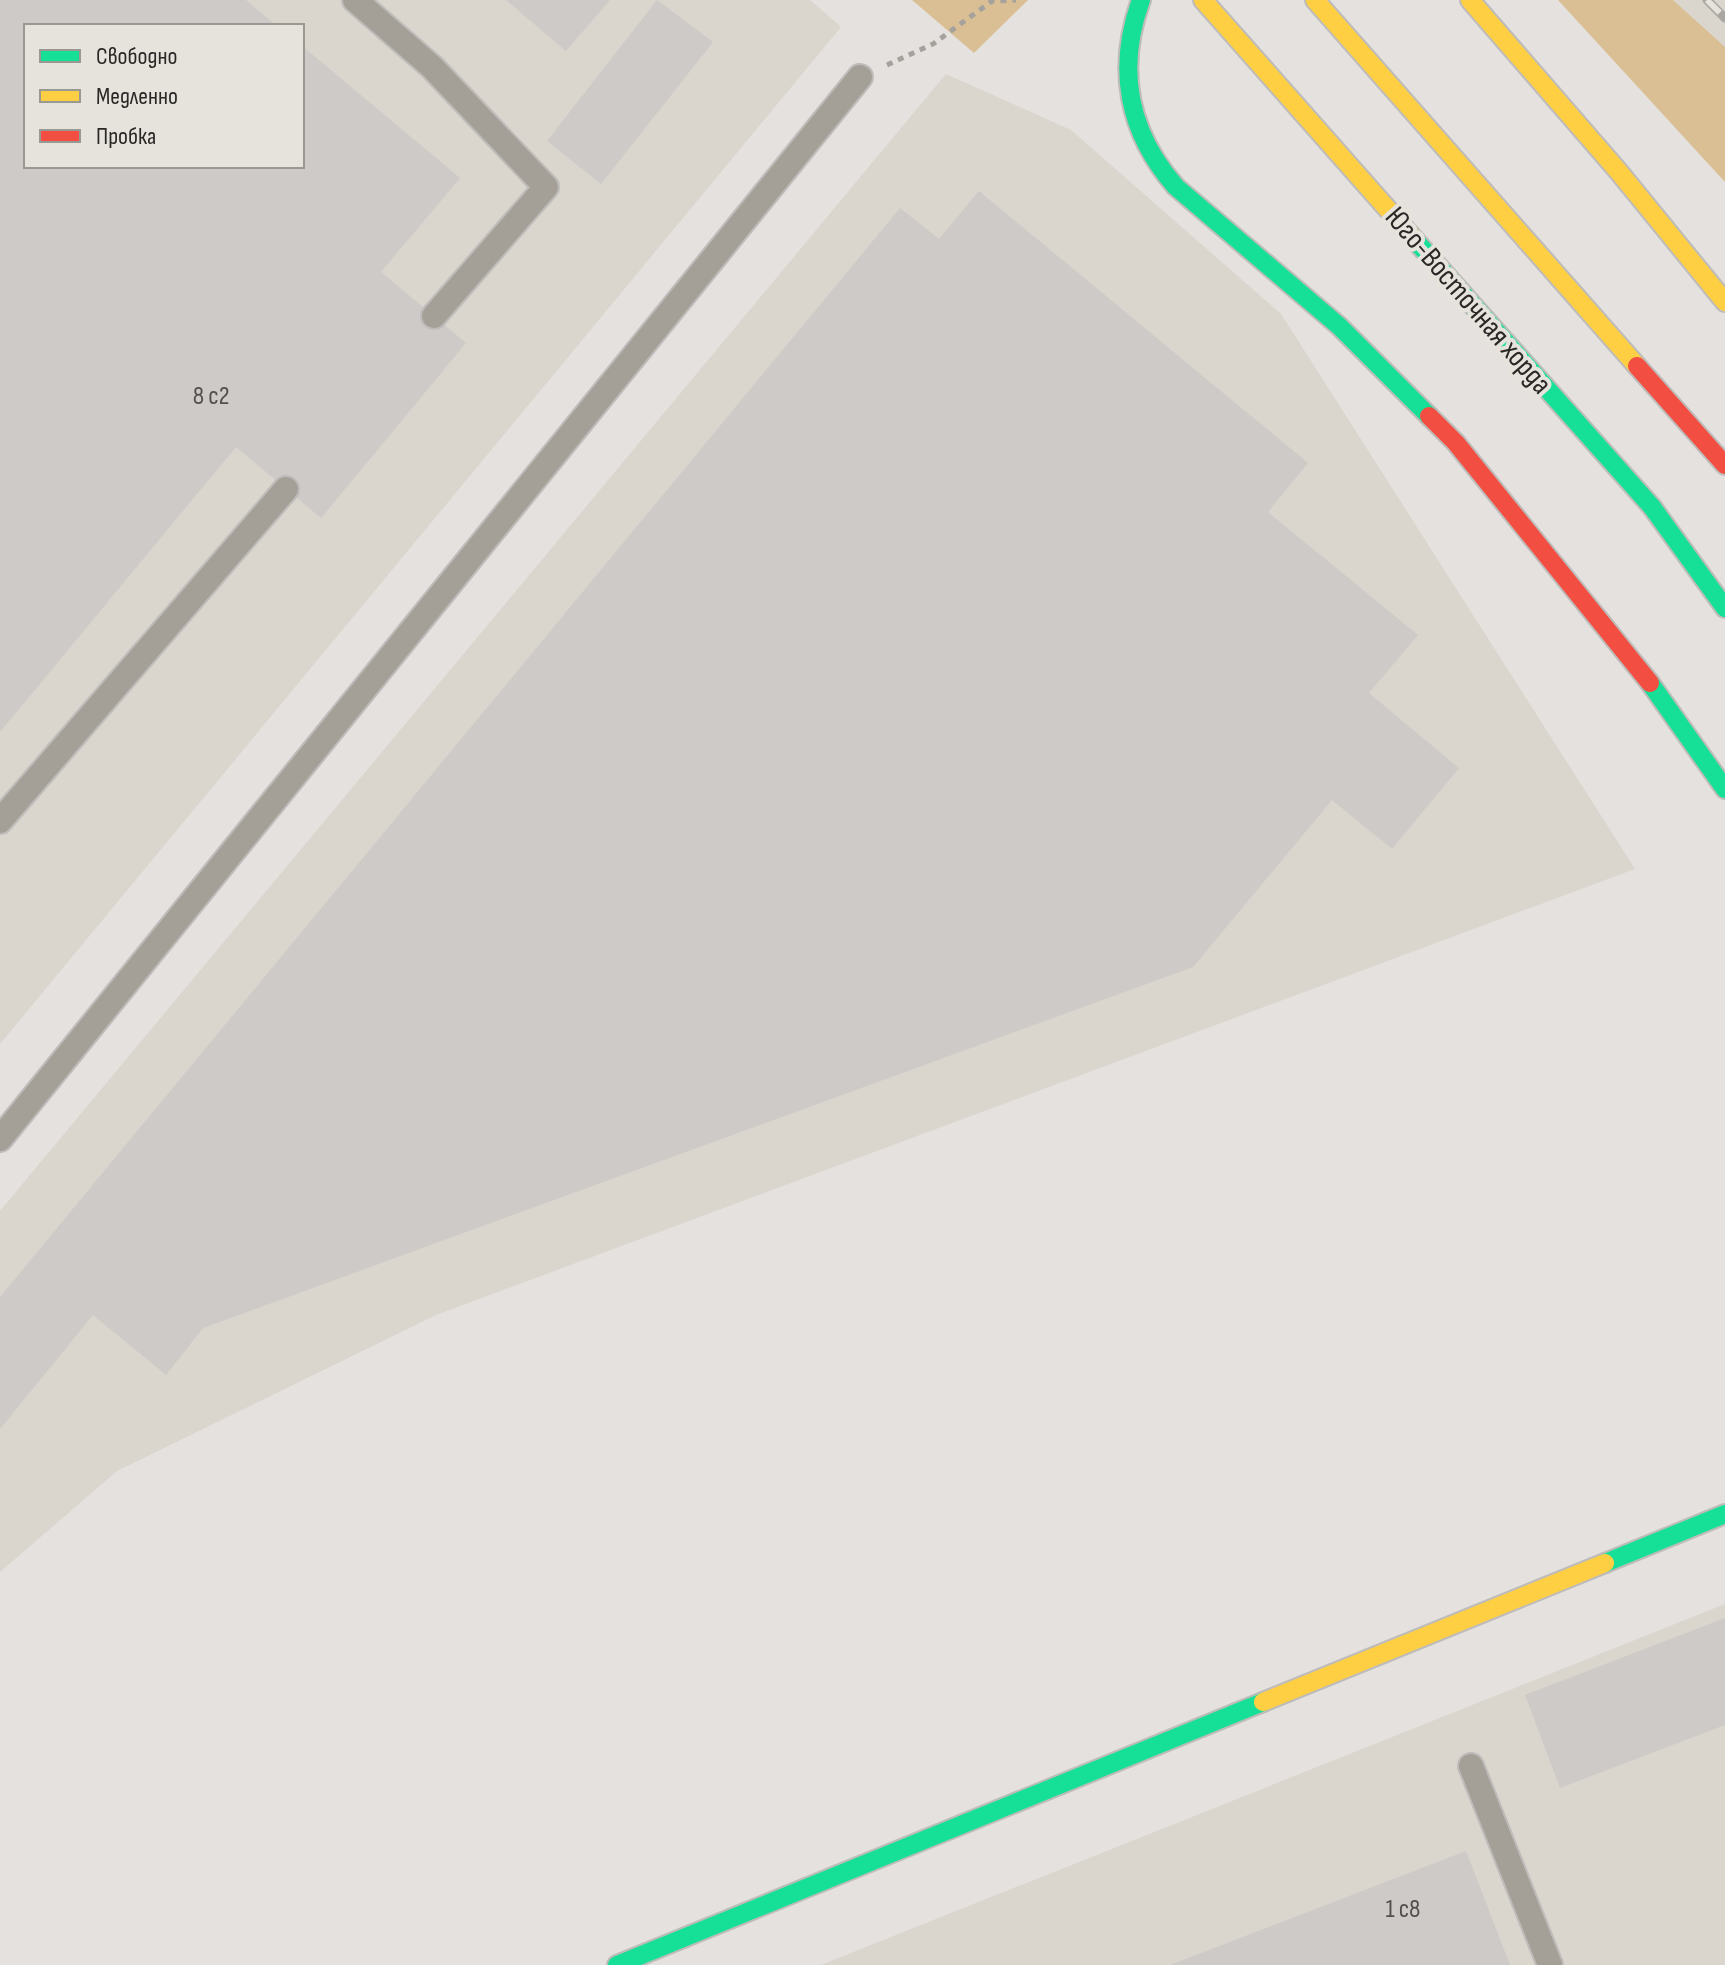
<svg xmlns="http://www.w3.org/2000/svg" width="1725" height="1965" viewBox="0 0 1725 1965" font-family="'Sofia Sans Condensed',sans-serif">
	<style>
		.built { fill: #dad5cd; fill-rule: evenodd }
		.forest { fill: #dabf94 }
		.building { fill: #cdcac8 }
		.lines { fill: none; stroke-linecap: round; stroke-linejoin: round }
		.lane-casing { stroke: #bebcba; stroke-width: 28 }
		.fast-casing { stroke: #bebcba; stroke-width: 22 }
		.slow-casing { stroke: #bebcba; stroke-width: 22 }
		.jam-casing { stroke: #bebcba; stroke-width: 22 }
		.path { stroke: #a5a19c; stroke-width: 5; stroke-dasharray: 6 6; stroke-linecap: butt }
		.lane { stroke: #a5a097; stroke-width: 24 }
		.fast { stroke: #16e098; stroke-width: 18 }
		.slow { stroke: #ffcf43; stroke-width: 18 }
		.jam { stroke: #f24e42; stroke-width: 18 }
		.rail-casing { stroke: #aaa6a2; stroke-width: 9 }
		.rail { stroke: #e6e2dc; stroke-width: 6; stroke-dasharray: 18; stroke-linecap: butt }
		.labels { text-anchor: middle; stroke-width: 8; stroke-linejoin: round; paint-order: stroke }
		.number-label { font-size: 26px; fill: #52504e }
		.street-label { font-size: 30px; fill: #292826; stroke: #e6e2dc }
	</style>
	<rect width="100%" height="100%" fill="#e4e1de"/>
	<g class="built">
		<path d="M0 0H810L841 27 0 1044ZM26 26H302V166H26Z"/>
		<path d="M1673 0H1725V47Z"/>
		<path d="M946 74 1071 130 1281 314 1635 869 436 1315 117 1471 0 1572V1211Z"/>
		<path d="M1725 1604V1965H821Z"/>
	</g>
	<g class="forest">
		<path d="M912 0H1028L974 53Z"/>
		<path d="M1558 0H1673L1725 47V182Z"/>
	</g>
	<g class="building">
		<path d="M0 0H246L277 26H26V166H302V46L460 178 381 272 466 343 321 518 236 447 0 732Z"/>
		<path d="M506 0H610L566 51Z"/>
		<path d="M657 0 713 42 601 184 547 141Z"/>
		<path d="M979 191 1308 463 1268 512 1418 635 1369 693 1459 768 1392 849 1332 800 1193 967 203 1328 166 1375 93 1315 0 1429V1297L900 208 939 239Z"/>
		<path d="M1725 1618V1725L1560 1788 1525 1695Z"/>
		<path d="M1466 1851 1510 1965H1170Z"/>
	</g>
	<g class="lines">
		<defs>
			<g id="lane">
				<path d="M355 0 432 67 546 187 434 316"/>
				<path d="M0 821 286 489"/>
				<path d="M0 1139 860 77"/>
				<path d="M1471 1766 1550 1965"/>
			</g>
			<g id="fast">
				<path d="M1141 0C1116 69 1128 132 1176 187L1339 326 1429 416"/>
				<path d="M1414 239 1652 507 1725 608"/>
				<path d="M1650 683 1725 789"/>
				<path d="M1605 1563 1725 1514"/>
				<path d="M617 1965 1263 1702"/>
			</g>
			<g id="slow">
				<path d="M1203 0 1414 239"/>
				<path d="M1315 0 1637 366"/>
				<path d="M1470 0 1619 172 1725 302"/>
				<path d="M1263 1702 1605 1563"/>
			</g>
			<g id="jam">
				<path d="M1637 366 1725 465"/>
				<path d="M1429 416 1456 443 1650 683"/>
			</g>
		</defs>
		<use href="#lane" class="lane-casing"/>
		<use href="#fast" class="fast-casing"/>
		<use href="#slow" class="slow-casing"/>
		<use href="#jam" class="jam-casing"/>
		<path class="path" d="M887 65 933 44 992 1 1016 0"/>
		<use href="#lane" class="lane"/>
		<use href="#fast" class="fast"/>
		<use href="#slow" class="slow"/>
		<use href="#jam" class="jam"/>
		<defs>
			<path id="rail" d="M1707 0 1725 18"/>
		</defs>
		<use href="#rail" class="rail-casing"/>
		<use href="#rail" class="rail"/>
	</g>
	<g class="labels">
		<g class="number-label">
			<text x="211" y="404">8 с2</text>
			<text x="1403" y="1917">1 с8</text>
		</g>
		<g class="street-label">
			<text transform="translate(1469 300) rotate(49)" y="10">Юго-Восточная хорда</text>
		</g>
	</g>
	<rect x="24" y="24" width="280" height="144" fill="#e6e2dc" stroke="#9a9893" stroke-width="2"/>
	<rect x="40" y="50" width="40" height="12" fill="#16e098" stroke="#9a9893" stroke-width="2"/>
	<text x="96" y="64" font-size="24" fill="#292826">Свободно</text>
	<rect x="40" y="90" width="40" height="12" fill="#ffcf43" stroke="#9a9893" stroke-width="2"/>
	<text x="96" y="104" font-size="24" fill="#292826">Медленно</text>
	<rect x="40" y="130" width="40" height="12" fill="#f24e42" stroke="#9a9893" stroke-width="2"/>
	<text x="96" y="144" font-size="24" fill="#292826">Пробка</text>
</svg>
